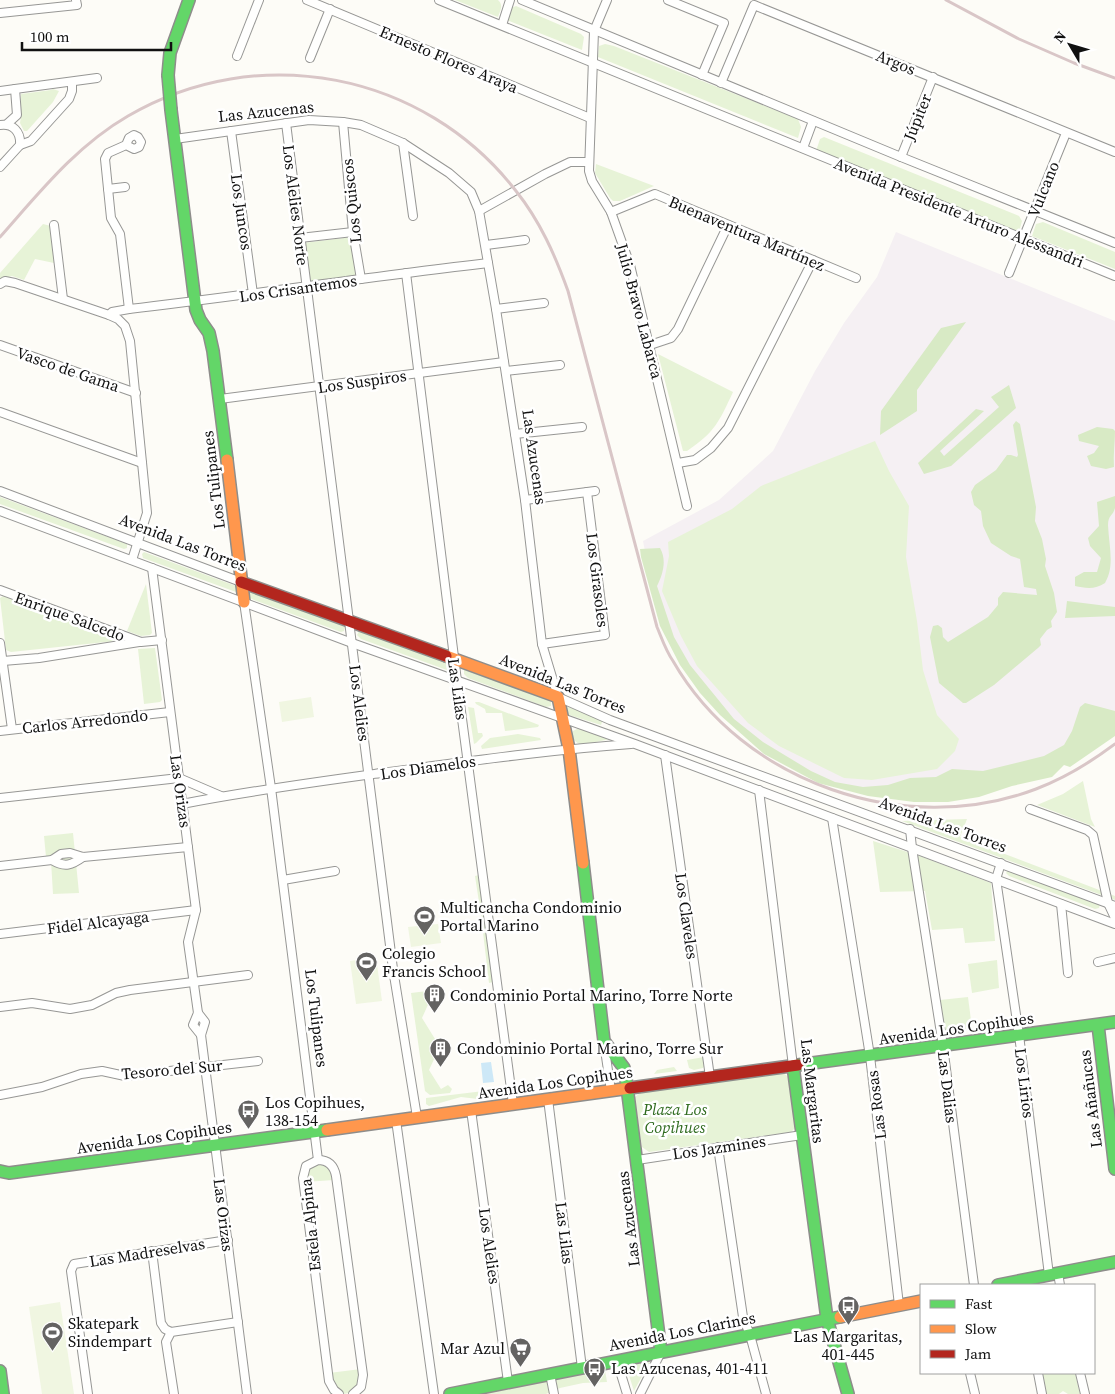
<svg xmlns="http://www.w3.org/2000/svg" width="1115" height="1394" viewBox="0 0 1115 1394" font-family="'Source Serif 4',serif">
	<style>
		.industrial { fill: #f5f0f3 }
		.green { fill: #e7f3d7 }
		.forest { fill: #d8eac5 }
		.pitch { fill: #f0f6e1 }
		.water { fill: #cde8f7 }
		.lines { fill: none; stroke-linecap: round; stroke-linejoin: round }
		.street-casing { stroke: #979795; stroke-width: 10 }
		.fast-casing { stroke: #8e8d8b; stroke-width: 14 }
		.slow-casing { stroke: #8e8d8b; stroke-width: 14 }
		.jam-casing { stroke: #8e8d8b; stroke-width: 14 }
		.street { stroke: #fffffe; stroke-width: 8 }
		.fast { stroke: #63d668; stroke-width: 11 }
		.slow { stroke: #ff974d; stroke-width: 11 }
		.jam { stroke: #b3261e; stroke-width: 11 }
		.rail { stroke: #d9c6c7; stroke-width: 3 }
		.fast-bridge-casing { stroke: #8e8d8b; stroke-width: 14; stroke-linecap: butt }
		.fast-bridge { stroke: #63d668; stroke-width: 11 }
		.labels { text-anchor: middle; stroke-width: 5; stroke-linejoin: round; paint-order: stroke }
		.street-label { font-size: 16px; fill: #111; stroke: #fff }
		.poi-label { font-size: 16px; fill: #111; stroke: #fff; text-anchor: start }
		.park-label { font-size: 16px; font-style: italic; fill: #2f6b1f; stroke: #fff }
	</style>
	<rect width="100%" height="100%" fill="#fdfcf7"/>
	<path class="industrial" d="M896 232 1115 321V725L1098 739 934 798 824 782 734 724 681 658 649 572 643 541 719 500 773 451 815 371 844 323 877 277Z"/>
	<g class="green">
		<path d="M455 0H498C504 5 500 11 498 17Z"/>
		<path d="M516 6 581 34 584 37 582 50 507 20 511 8Z"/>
		<path d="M605 44 614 46 798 119 801 127 798 138 598 57 599 46Z"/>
		<path d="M53 89 59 91 53 102 27 131H24L20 123 21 117V94L51 90Z"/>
		<path d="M824 137 1019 216 1022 221 1019 232 816 151 820 139Z"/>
		<path d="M596 164 654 186 620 201H613L610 198 595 173Z"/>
		<path d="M1043 222 1115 252V269L1032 236 1036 224Z"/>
		<path d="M43 224 51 226 54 263 35 259 24 280 12 276 0 280V273Z"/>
		<path d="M352 237 356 276 308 282 303 243Z"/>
		<path d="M658 354 733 392C719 422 715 432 687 451H683Z"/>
		<path d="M875 441 889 471 909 506 906 557 917 621 923 670 937 715 959 739 955 751 937 769 872 780 844 778 779 746 748 723 697 666 681 636 662 591 669 556 668 542 732 509 761 486Z"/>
		<path d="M0 497 127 544V548L124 549 0 504Z"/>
		<path d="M144 552 236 586 238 591 236 592 143 558 142 554Z"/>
		<path d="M146 584 152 633 150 635 141 636 127 631Z"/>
		<path d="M252 591 342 625 345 627 344 631 341 632 254 600 250 598 249 594Z"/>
		<path d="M3 596 125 640 11 652 6 650 0 598Z"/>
		<path d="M359 631 448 662 451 666 447 670 361 639 357 635Z"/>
		<path d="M155 648 162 700 160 702 144 704 138 649Z"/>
		<path d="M466 670 546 699 551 702V706L546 707 468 678 464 674V670Z"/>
		<path d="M475 702H479L539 725 538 727 505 731 502 713H486L485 709 476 704Z"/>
		<path d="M468 707 474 708 478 733H482L483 736 476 743 474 744Z"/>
		<path d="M568 707 603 719 601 725 566 714 565 711Z"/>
		<path d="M579 728 610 739 582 745C576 743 570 738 573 731Z"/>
		<path d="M518 734 540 738 541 740 482 749 481 746 490 738Z"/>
		<path d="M1083 781 1091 819 1095 827 1037 805 1063 794Z"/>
		<path d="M967 819 960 837 1115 896V900L902 821Z"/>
		<path d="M73 833 79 893 53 894 51 861 46 857 44 836Z"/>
		<path d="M873 841 920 856 991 883 995 941 965 943 963 928 932 930 925 891 880 892Z"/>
		<path d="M1008 870 1100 904 1099 908 1095 909 1009 876 1006 873Z"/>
		<path d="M479 875 486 921 482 922 475 876Z"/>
		<path d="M486 923 493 982 489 983 482 924Z"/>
		<path d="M997 960 999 988 972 993 968 964Z"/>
		<path d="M443 989 445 997 438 994 436 1000 431 998 422 1018 435 1039H439L440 1049H436L434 1054 436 1055 429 1070 441 1089 448 1085 452 1089 450 1093 430 1095 425 1091 411 993Z"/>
		<path d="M968 997 972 1028 944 1032 940 1000Z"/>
		<path d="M704 1057 705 1065 703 1068 694 1070 689 1068 687 1060Z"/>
		<path d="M674 1067 677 1071 654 1074 657 1070Z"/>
		<path d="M783 1073 790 1078 796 1127 791 1132 656 1151 649 1152 642 1147 635 1101V1097L640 1093Z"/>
		<path d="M500 1089 501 1097 486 1100 461 1097 429 1106 426 1104V1098Z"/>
		<path d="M321 1162C329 1167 333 1171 334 1180L305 1182 308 1169Z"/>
		<path d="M652 1358 634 1391 625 1363Z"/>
		<path d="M361 1369V1382L353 1392 344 1394 337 1391 329 1373Z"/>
		<path d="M605 1370 607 1382 583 1383 560 1388 546 1394H481Z"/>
		<path d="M1042 1373H1075L1080 1394H1068L1063 1391 1059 1394H1046Z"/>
	</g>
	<g class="forest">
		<path d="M966 322 917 390V411L880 435 881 411 941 328Z"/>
		<path d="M1009 385 1016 408 951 466 924 474 918 463 976 409 984 411 940 451 944 456 999 407 991 397Z"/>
		<path d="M1016 421 1020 424 1036 507 1035 521 1042 539 1046 559 1045 566 1054 593 1057 612 1051 621 1052 627 1047 630 1040 639 1041 645 1038 648 994 685 966 703H963L939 683 930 637 933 626 938 625 942 628 943 637 948 642 988 617 998 605V598L1003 592 1037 595 1036 589 1024 587 1020 559 1011 556 991 543 983 526 981 511 974 505 971 492 975 485 996 470 1007 455H1011L1017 457 1018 455 1013 425Z"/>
		<path d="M1097 427 1113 429 1115 431C1115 443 1113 455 1114 467L1106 469 1091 466 1087 456 1094 453 1099 446 1079 441 1078 435Z"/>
		<path d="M1115 496C1115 500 1115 505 1115 508 1113 516 1108 515 1108 525 1109 547 1115 566 1105 583 1095 590 1085 588 1075 586V577L1084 572H1097L1101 558 1090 546 1088 538 1099 526 1097 502Z"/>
		<path d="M660 548C667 560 663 574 657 586L674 637 690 665 734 719 763 742 811 771 835 782 863 787 888 785 910 778 936 777 952 769 983 771 1044 756 1064 745 1072 731 1080 707 1085 703 1115 711V736L1070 767 1064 765 1052 777 1012 786 979 797 948 802H914L868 796 818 783 764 754 720 715 700 693 680 665 660 626 641 557 640 549Z"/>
		<path d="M1067 601 1115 607V616L1065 618Z"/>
	</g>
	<g class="pitch">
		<path d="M311 697 314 717 282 722 279 702Z"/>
		<path d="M438 924 441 943 411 947 408 927Z"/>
		<path d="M376 957 382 1001 356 1004 350 961Z"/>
		<path d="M60 1302 74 1394H42L29 1307Z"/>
	</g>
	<path class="water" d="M491 1062 494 1082 483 1083 481 1063Z"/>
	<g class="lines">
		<defs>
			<g id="street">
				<path d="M307 0 590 118"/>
				<path d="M439 0 1115 276"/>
				<path d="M522 0 901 157 1115 243"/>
				<path d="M607 0 594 31 589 171 592 181 611 212 630 265 687 506"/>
				<path d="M668 0 724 23 702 75"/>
				<path d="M0 13 77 5 76 0"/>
				<path d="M502 25 510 0"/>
				<path d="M237 56 259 0"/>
				<path d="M310 58 330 9"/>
				<path d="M721 83 754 5 1115 152"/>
				<path d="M0 91 15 89"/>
				<path d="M343 122 353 232 361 279"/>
				<path d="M286 123 393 969 417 1117"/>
				<path d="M7 124 17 115 15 89 97 78"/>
				<path d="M0 125C13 123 21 132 20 145L0 167"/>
				<path d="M231 131 253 294"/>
				<path d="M175 139 309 120 343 122 361 125 403 143 449 173 471 192 479 211 496 309 525 500 542 644 558 697 610 720 1115 906"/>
				<path d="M403 143 413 216"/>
				<path d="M20 145 31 141 69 99 72 91V82"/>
				<path d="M126 145 129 138 134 135 138 137 141 142 139 147 134 149 126 145 108 153 105 159 111 218 120 234 129 309"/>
				<path d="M803 148 813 121"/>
				<path d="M901 157 933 77"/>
				<path d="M108 189 125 187"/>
				<path d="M479 211 545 174 570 162H589"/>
				<path d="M611 212 655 194 856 278"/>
				<path d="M54 225 63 299"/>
				<path d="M300 238 353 232"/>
				<path d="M486 245 525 240"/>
				<path d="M406 273 457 681 513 1104"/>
				<path d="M1009 273 1066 133"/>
				<path d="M0 284 5 281 15 283 109 315 118 319 125 326 130 341 147 513 132 560"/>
				<path d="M496 309 544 303"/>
				<path d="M109 315 112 312 129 309C249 295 368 277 488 263"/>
				<path d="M0 345 136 393"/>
				<path d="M650 345 671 338 678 329 728 225"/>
				<path d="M506 371 560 365"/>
				<path d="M220 399 504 362"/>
				<path d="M0 412 142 463"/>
				<path d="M515 434 582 427"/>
				<path d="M678 463 695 460 711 448 728 428 813 260"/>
				<path d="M0 491 241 582"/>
				<path d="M525 500 595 491"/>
				<path d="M0 511 352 643 635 744 1115 924"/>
				<path d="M152 568 196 910 188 942 198 1013 193 1025 201 1035"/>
				<path d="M0 590 141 642 162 640"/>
				<path d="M244 602 271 788 318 1160"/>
				<path d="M0 643 12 729"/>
				<path d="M542 644 605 635 587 492"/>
				<path d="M3 661 39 658 139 642"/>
				<path d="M0 731 170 712"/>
				<path d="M665 755 710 1077"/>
				<path d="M759 790 793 1066"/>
				<path d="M0 798 179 778 221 796"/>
				<path d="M182 804C248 791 315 782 381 773 464 762 547 750 631 744"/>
				<path d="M1030 809 1087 830 1093 835 1108 903 1115 918"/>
				<path d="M832 818 870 1056 899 1305"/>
				<path d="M910 829 912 848 943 1046 974 1285"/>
				<path d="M52 860C65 868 72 865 83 857"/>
				<path d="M1001 863 996 879 1019 1035 1049 1275"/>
				<path d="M0 866 52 860 61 854 70 853 83 857 188 847"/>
				<path d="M283 880 335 871"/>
				<path d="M1061 904 1068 973"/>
				<path d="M0 934 196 910"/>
				<path d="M1098 962 1115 958"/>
				<path d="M0 1007 32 1003 70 1009 92 1005 116 993 130 990 248 975"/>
				<path d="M198 1013 205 1022 201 1035 247 1394"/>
				<path d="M604 1043 611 1091"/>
				<path d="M0 1095 42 1087 81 1074 102 1071 125 1076 258 1061"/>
				<path d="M548 1099 582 1368"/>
				<path d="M471 1110 508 1382"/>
				<path d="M396 1120 434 1394"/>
				<path d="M718 1147 743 1317 750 1335 766 1394"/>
				<path d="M637 1160 802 1135"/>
				<path d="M152 1251 161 1323 165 1329 171 1332"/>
				<path d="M1058 1273 1060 1285"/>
				<path d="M617 1361 627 1394"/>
				<path d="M970 1373 975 1394"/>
				<path d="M1038 1373 1042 1394"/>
				<path d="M1080 1373 1085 1394"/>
				<path d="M550 1374 554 1394"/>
				<path d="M88 1394 71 1271 74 1264 228 1240"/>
				<path d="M174 1394 166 1342 171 1332 238 1322"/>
				<path d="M339 1394 334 1390 329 1381 303 1178 306 1166 318 1160C328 1160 334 1165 336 1176L363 1375 361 1387 353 1394"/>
				<path d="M640 1394 661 1352"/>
			</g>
			<g id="fast">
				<path d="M168 75 170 53 189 0"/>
				<path d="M171 110 196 310 200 320 209 333 213 351 227 460"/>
				<path d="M583 863 604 1041 624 1068 626 1079 661 1352"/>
				<path d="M1098 1025 1115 1169"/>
				<path d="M798 1065 1115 1022"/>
				<path d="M793 1066 827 1319 848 1394"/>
				<path d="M0 1171 9 1173 327 1130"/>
				<path d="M998 1285 1115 1262"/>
				<path d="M0 1371 3 1394"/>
				<path d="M450 1394 840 1317"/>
			</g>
			<g id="slow">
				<path d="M227 460 244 602"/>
				<path d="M446 656 558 697 569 749 583 863"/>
				<path d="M327 1130 630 1088"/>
				<path d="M840 1317 921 1301"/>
			</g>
			<g id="jam">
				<path d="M241 582 446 656"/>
				<path d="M630 1088 798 1065"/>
			</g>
		</defs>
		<use href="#street" class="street-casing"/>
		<use href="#fast" class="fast-casing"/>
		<use href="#slow" class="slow-casing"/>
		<use href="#jam" class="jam-casing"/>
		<use href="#street" class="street"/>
		<use href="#fast" class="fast"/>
		<use href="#slow" class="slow"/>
		<use href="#jam" class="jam"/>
		<g class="rail">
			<path d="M946 0 1019 39 1074 63 1115 78"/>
			<path d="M0 237C39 193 76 146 128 116 258 40 424 72 516 191 540 221 555 255 568 291L657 627C662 639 666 651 673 661 743 783 905 839 1036 789 1065 778 1091 762 1115 744"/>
		</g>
		<defs>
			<path id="fast-bridge" d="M168 75 171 110"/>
		</defs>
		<use href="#fast-bridge" class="fast-bridge-casing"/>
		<use href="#fast-bridge" class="fast-bridge"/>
	</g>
	<defs>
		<symbol id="stadium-pin" viewBox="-11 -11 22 30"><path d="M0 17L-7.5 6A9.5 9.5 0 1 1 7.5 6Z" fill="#646362" stroke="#fff"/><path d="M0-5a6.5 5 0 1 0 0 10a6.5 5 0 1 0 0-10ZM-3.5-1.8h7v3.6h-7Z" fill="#fff"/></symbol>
		<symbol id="building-pin" viewBox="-11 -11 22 30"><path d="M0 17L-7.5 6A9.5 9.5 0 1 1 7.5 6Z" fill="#646362" stroke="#fff"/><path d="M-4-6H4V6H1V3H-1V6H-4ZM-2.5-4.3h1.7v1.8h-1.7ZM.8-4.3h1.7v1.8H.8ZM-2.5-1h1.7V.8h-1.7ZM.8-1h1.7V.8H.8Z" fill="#fff"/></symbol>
		<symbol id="bus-pin" viewBox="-11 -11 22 30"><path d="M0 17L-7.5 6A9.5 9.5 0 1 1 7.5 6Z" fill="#646362" stroke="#fff"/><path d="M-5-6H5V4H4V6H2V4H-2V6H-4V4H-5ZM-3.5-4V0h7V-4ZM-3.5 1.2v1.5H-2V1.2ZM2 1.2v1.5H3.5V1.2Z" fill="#fff"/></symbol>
		<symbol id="supermarket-pin" viewBox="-11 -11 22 30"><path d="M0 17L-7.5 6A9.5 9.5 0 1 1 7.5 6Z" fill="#646362" stroke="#fff"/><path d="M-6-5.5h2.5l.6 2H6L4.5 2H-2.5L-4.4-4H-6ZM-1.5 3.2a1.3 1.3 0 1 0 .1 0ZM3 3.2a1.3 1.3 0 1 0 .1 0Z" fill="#fff"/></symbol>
	</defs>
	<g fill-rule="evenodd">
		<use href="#stadium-pin" x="412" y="904" width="25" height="34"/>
		<use href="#stadium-pin" x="354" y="950" width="25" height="34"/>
		<use href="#building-pin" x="422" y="982" width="25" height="34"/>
		<use href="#building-pin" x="428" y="1036" width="25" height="34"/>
		<use href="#bus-pin" x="236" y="1098" width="25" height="34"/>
		<use href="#bus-pin" x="836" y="1294" width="25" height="34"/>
		<use href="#stadium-pin" x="40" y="1320" width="25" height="34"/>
		<use href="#supermarket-pin" x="508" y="1336" width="25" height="34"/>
		<use href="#bus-pin" x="582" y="1356" width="25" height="34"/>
	</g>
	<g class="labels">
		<g class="street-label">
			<text transform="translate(449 59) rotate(23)" y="6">Ernesto Flores Araya</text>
			<text transform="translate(896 62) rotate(22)" y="6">Argos</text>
			<text transform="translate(266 111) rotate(-6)" y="6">Las Azucenas</text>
			<text transform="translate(917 117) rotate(-68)" y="6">Júpiter</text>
			<text transform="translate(1043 189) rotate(-68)" y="6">Vulcano</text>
			<text transform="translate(351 201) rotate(-96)" y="6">Los Quiscos</text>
			<text transform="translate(296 205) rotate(83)" y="6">Los Alelies Norte</text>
			<text transform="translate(242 212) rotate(82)" y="6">Los Juncos</text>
			<text transform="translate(959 212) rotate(22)" y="6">Avenida Presidente Arturo Alessandri</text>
			<text transform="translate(747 233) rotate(23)" y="6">Buenaventura Martínez</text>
			<text transform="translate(298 288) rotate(-8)" y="6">Los Crisantemos</text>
			<text transform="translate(640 311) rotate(75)" y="6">Julio Bravo Labarca</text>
			<text transform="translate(68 369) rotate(19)" y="6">Vasco de Gama</text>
			<text transform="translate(362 381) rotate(-8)" y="6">Los Suspiros</text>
			<text transform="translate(535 457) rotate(82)" y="6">Las Azucenas</text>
			<text transform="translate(213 480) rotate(-97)" y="6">Los Tulipanes</text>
			<text transform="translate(183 542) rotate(21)" y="6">Avenida Las Torres</text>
			<text transform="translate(598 580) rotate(83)" y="6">Los Girasoles</text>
			<text transform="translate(70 616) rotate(20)" y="6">Enrique Salcedo</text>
			<text transform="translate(563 683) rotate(22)" y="6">Avenida Las Torres</text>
			<text transform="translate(458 689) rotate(82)" y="6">Las Lilas</text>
			<text transform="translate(360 703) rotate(83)" y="6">Los Alelies</text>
			<text transform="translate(85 721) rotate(-6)" y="6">Carlos Arredondo</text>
			<text transform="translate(428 767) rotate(-8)" y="6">Los Diamelos</text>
			<text transform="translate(181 791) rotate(82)" y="6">Las Orizas</text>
			<text transform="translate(943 824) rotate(20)" y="6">Avenida Las Torres</text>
			<text transform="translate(687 916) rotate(82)" y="6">Los Claveles</text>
			<text transform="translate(98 922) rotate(-7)" y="6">Fidel Alcayaga</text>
			<text transform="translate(317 1018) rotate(83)" y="6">Los Tulipanes</text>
			<text transform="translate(956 1028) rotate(-8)" y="6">Avenida Los Copihues</text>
			<text transform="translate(172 1069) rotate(-5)" y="6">Tesoro del Sur</text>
			<text transform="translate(555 1082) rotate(-8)" y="6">Avenida Los Copihues</text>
			<text transform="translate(1025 1083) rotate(83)" y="6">Los Lirios</text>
			<text transform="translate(948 1087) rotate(83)" y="6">Las Dalias</text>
			<text transform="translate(813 1091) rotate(83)" y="6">Las Margaritas</text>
			<text transform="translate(1090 1099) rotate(-97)" y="6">Las Añañucas</text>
			<text transform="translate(876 1105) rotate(-97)" y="6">Las Rosas</text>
			<text transform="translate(154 1137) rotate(-8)" y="6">Avenida Los Copihues</text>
			<text transform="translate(719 1147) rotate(-8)" y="6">Los Jazmines</text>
			<text transform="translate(224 1215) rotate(83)" y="6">Las Orizas</text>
			<text transform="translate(628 1219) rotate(-97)" y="6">Las Azucenas</text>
			<text transform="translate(310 1225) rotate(-96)" y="6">Estela Alpina</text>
			<text transform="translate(565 1233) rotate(83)" y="6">Las Lilas</text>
			<text transform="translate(490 1246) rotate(82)" y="6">Los Alelies</text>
			<text transform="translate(147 1252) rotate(-9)" y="6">Las Madreselvas</text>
			<text transform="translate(682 1331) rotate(-11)" y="6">Avenida Los Clarines</text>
		</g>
		<g class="poi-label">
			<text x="440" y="913">Multicancha Condominio<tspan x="440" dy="18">Portal Marino</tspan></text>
			<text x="382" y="959">Colegio<tspan x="382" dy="18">Francis School</tspan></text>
			<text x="450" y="1001">Condominio Portal Marino, Torre Norte</text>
			<text x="457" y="1054">Condominio Portal Marino, Torre Sur</text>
			<text x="265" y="1108">Los Copihues,<tspan x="265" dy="18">138-154</tspan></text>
			<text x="68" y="1329">Skatepark<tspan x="68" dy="18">Sindempart</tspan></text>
			<text x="848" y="1342" text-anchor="middle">Las Margaritas,<tspan x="848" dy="18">401-445</tspan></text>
			<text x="505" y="1354" text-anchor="end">Mar Azul</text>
			<text x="611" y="1374">Las Azucenas, 401-411</text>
		</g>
		<g class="park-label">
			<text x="675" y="1115">Plaza Los<tspan x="675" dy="18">Copihues</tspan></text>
		</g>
	</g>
	<rect x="920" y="1284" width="175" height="90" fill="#ffffff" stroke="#a0a0a0"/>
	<rect x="930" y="1300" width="25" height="8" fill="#63d668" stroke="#a0a0a0"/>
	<text x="965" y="1309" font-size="15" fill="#111111">Fast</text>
	<rect x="930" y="1325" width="25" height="8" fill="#ff974d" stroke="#a0a0a0"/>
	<text x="965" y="1334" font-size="15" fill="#111111">Slow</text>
	<rect x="930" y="1350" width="25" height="8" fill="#b3261e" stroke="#a0a0a0"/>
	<text x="965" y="1359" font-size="15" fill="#111111">Jam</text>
	<g transform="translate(1070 45) rotate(308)" stroke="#ffffff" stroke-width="4" paint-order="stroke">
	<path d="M0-4L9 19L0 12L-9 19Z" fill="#111111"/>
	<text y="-8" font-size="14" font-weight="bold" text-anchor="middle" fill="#111111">N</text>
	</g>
	<path d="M22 42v8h149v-8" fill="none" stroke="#111111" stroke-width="2.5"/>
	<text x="30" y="42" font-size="15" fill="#111111" stroke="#ffffff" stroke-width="4" paint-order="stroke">100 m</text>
</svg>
